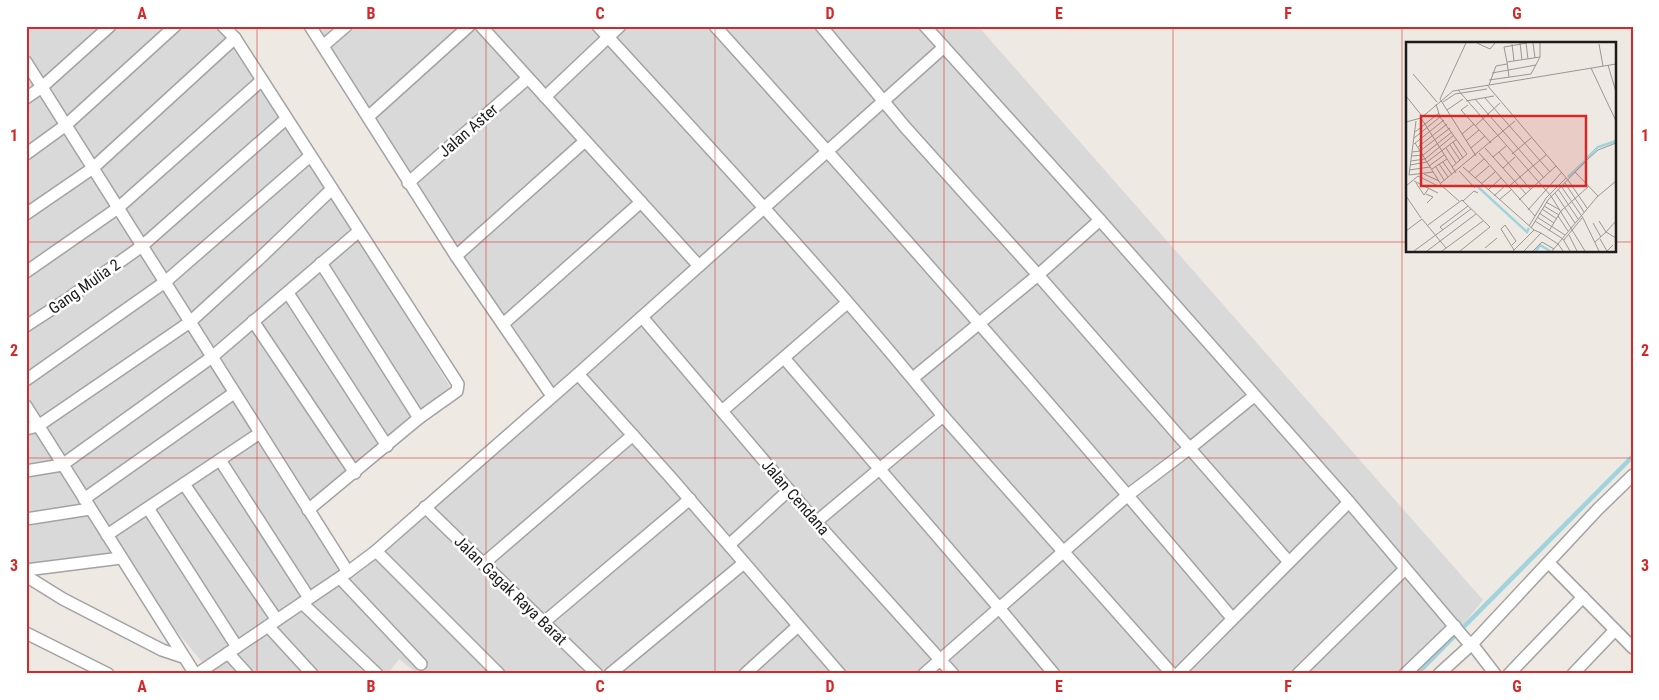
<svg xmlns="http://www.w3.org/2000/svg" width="1659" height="700" viewBox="0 0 1659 700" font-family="'Roboto Condensed',sans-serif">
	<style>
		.residential { fill: #dad9d9 }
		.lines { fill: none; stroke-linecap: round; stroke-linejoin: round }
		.stream { stroke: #a1d3dd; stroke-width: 4.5 }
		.street-casing { stroke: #a3a3a3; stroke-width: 14 }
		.street { stroke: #fff; stroke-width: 11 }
		.grid { fill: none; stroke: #d62828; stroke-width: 1; stroke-opacity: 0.55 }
		.labels { text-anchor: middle; stroke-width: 5; stroke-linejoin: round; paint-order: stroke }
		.street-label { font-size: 16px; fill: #1c1c1c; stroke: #fff }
		.inset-river { fill: none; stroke: #a1d3dd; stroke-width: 2.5 }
		.inset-road { fill: none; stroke: #9a9793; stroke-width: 1 }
		.view { fill: #d62828; fill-opacity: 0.15; stroke: #d62828; stroke-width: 2.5 }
		.inset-edge { fill: none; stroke: #1c1c1c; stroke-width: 2.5 }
		.neatline { fill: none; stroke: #d62828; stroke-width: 2 }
		.grid-label { font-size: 16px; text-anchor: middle; font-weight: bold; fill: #d62828 }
	</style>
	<rect width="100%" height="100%" fill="#eee9e2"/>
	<path class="residential" d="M26 26H232L450 387 310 509 347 568 547 396 311 26H978L1483 600 1457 632 1413 674H418L399 659 388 674H208L206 667 112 552 26 564Z"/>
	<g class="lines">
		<path class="stream" d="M1417 674 1633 456"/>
		<defs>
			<g id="street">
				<path d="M223 26 235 38 458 384 457 391 419 418 308 510"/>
				<path d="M310 26 456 256 552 396"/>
				<path d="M481 26 699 266"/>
				<path d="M598 26C715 154 834 281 943 416L1172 674"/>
				<path d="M715 26C891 221 1063 418 1232 618"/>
				<path d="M821 26 905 127 1038 275 1289 562"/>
				<path d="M925 26 1100 220 1349 502 1466 640 1472 644 1495 674"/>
				<path d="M323 46 346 26"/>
				<path d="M26 62 348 572"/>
				<path d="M545 97 620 26"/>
				<path d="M26 98 42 87 110 26"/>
				<path d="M368 117 469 26"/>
				<path d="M26 154 66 125 175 26"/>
				<path d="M408 183 528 78"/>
				<path d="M26 214 93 168 235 38"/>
				<path d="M456 256 585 141"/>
				<path d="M321 263 419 418"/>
				<path d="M26 272 118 208 262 80"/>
				<path d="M288 293 387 446"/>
				<path d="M642 317 816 522 953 674"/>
				<path d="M253 321 355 473"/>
				<path d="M503 324 641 202"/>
				<path d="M26 326 69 298 142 246 286 119"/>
				<path d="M784 358 1000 609 1054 674"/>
				<path d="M578 374 672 479 840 674"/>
				<path d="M913 378 1038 275 1100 220"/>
				<path d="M26 380 165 282 310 156"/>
				<path d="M26 406 195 674"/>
				<path d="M722 411 847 303"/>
				<path d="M26 429 38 426 190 322 258 260 332 189"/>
				<path d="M220 460 309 598"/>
				<path d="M26 471 62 465 212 357 358 232"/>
				<path d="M184 484 277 620"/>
				<path d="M84 499 234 393"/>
				<path d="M425 507 597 674"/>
				<path d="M148 508 237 647"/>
				<path d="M26 519 90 509"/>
				<path d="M816 522 943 416"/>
				<path d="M107 535 260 433"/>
				<path d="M729 545 789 490"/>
				<path d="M376 551 499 674"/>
				<path d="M1549 563 1633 648"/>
				<path d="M483 564 633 435"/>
				<path d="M26 570 121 558"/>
				<path d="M26 576 63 599 162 650 183 657"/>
				<path d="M340 578 421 664"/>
				<path d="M302 603 377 674"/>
				<path d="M543 623 690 499"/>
				<path d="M268 626 312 674"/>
				<path d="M26 633 108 674"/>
				<path d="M228 653 247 674"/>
				<path d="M197 674 348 572 376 551 578 374 944 47"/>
				<path d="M610 674 744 563"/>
				<path d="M745 674 798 626"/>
				<path d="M924 674 1128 495 1190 448 1254 396"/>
				<path d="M1178 674 1349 502"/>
				<path d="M1298 674 1405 569"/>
				<path d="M1405 674 1455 626"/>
				<path d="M1439 674 1472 644 1598 509 1633 475"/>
				<path d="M1509 674 1583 597"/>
				<path d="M1573 674 1615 630"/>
			</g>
		</defs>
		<use href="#street" class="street-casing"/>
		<use href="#street" class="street"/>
	</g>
	<path class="grid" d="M257 26V674M486 26V674M715 26V674M944 26V674M1173 26V674M1402 26V674M26 242H1408M1615 242H1633M26 458H1633"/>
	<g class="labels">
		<g class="street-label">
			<text transform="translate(468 130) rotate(-41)" y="6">Jalan Aster</text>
			<text transform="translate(84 286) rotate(-35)" y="6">Gang Mulia 2</text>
			<text transform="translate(796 497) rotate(49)" y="6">Jalan Cendana</text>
			<text transform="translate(511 590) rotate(44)" y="6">Jalan Gagak Raya Barat</text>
		</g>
	</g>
	<g transform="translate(1406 42)">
		<rect width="210" height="210" fill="#eee9e2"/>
		<path class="inset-river" d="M181 116 192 105 210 99M162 135 179 119M71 144 121 190 123 186M130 209 134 203 144 209"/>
		<path class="inset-road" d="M60 1 34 57 70 114M71 1 84 7 89 1M114 1 116 18M120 1 122 17M127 1 129 16M106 2 108 19M193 2 197 24M101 20 98 5 121 1M202 23 210 50M185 26 210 79M86 31 130 23M7 32 31 60M103 35 101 20 134 15M83 38 125 32 134 15V1M81 43 162 138 181 166M83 43 90 24 101 22M52 48 145 154 179 209M0 54 16 74M79 56 144 130M69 57 138 136M60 59 88 54M37 60 49 52 81 47M30 62 34 75 61 112 46 125M62 63 55 68 85 101M41 68 57 57M15 76 50 131M10 79 3 133 27 130M0 80 15 76 47 49 210 22M69 84 94 61M9 90 33 71M56 92 68 82M8 96 34 75M60 99 73 88M47 100 57 116M9 101 36 144 53 159M8 102 38 78M44 103 54 118M12 105 41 82M40 106 50 121M65 106 79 94M79 106 120 152M6 110 14 109 44 86M93 110 125 148M73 111 129 174M106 112 125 96M6 114 17 113 46 90M87 115 100 104M5 119 19 117 48 93M37 120 46 133M33 122 42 135M4 123 21 120 51 97M23 124 38 113M30 125 38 138M57 125 128 188 107 209M97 126 109 115M26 127 41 117M3 128 24 125M53 129 69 146M63 130 78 117M169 130 192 154M18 132 33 139M12 134 32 144M69 136 83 124M8 139 32 151M10 141 18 153 23 146M35 141 109 79M159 141 178 170M75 142 89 130M0 144 12 134M155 144 177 176 193 209M102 145 140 113M152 147 172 177M82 148 95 136M149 151 169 181M20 152 27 155 21 161M0 154 15 176M88 154 100 143M93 158 105 148M113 158 150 124M57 159 68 149 72 151M140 160 154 168M138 164 153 173M136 167 151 177M122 168 155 131M133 171 148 181M152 174 162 189M131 175 159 193M129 179 157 197 164 209M193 179 200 190 210 179M187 181 195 195M22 183 56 158 84 185 54 209M123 184 140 156 160 136M125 186 142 158 182 117 192 108 210 101M37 188 34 185 62 164M0 189 16 177 40 206M143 189 155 169 183 144M135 191 152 202 157 209M163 193 171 209M194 197 201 209 207 203M158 198 176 176M189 200 200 190 210 196M106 203 110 199 99 183 95 187 108 208M79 206 91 196M8 209 65 167M21 209 70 172M36 209 77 179M118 209 135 191 128 188M127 209 136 200 148 207M146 209 191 155 210 139"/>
		<path class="view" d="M15 74H180V144H15Z"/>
		<rect width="210" height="210" class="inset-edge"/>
	</g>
	<rect width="1659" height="700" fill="none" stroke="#ffffff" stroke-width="55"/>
	<rect x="28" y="28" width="1604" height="644" class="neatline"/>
	<g class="grid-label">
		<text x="142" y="19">A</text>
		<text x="371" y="19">B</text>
		<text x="600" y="19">C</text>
		<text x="830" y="19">D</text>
		<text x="1059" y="19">E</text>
		<text x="1288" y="19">F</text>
		<text x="1517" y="19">G</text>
		<text x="14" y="141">1</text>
		<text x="1645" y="141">1</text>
		<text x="14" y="356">2</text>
		<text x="1645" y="356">2</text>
		<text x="14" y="571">3</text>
		<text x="1645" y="571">3</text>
		<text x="142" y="692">A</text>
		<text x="371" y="692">B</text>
		<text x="600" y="692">C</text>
		<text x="830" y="692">D</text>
		<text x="1059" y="692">E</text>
		<text x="1288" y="692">F</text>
		<text x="1517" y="692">G</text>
	</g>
</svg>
